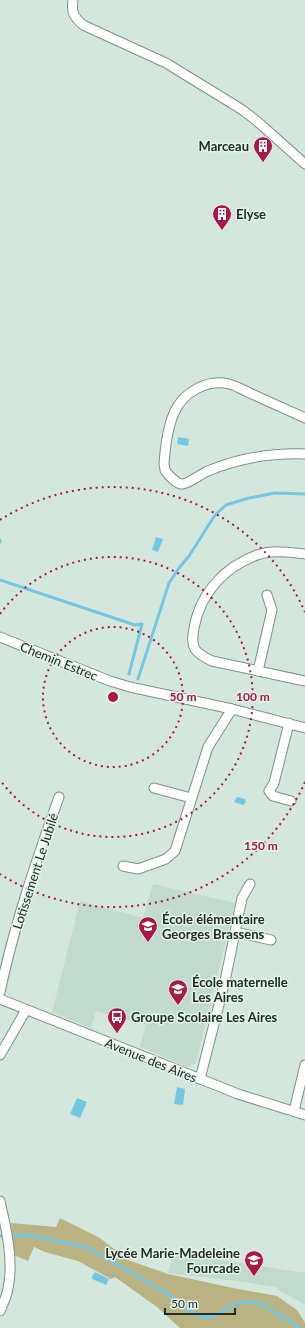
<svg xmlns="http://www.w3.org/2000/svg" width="305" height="1328" viewBox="0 0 305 1328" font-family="Lato,sans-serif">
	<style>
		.built { fill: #c0dbcc }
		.green { fill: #b9b282 }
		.water { fill: #76c6e2 }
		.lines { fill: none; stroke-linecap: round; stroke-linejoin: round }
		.stream { stroke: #76c6e2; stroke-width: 3 }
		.street-casing { stroke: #7f9187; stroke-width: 11 }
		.street { stroke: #fff; stroke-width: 9 }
		.ring { fill: none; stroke: #ab1746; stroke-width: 2; stroke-dasharray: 2 4 }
		.labels { text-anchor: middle; stroke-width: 3; stroke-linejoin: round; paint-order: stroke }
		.poi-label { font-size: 13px; font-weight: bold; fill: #242b27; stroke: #e1f4e9; text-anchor: start }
		.street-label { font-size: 13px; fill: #242b27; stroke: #e1f4e9 }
		.centre { fill: #ab1746; stroke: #e1f4e9; stroke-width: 2 }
		.ring-label { font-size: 12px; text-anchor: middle; font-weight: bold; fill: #ab1746; stroke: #e1f4e9; stroke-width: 3; stroke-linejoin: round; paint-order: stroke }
	</style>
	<rect width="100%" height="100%" fill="#d4e7dc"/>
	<g class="built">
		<path d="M153 884 235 903 196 1063 188 1067 140 1047 146 1025 96 1011 91 1028 52 1012 80 901 143 918Z"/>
		<path d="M173 1252 305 1273V1305L274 1287 237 1281 168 1273Z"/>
	</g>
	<path class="green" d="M60 1218 100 1238 128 1260 168 1274 233 1288 277 1296 297 1310 305 1323V1328H180L157 1307 115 1277 111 1279 78 1261 45 1252 34 1247 28 1261 14 1255 11 1223 56 1227Z"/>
	<g class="water">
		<path d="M178 437 189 439 188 446 177 444Z"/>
		<path d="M156 537 163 539 158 552 152 550Z"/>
		<path d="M237 797 245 799 246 802 243 805 234 802Z"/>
		<path d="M177 1087 185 1089 183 1105 174 1104Z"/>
		<path d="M77 1098 87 1102 80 1118 70 1114Z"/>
		<path d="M95 1272 109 1279 106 1285 92 1279V1276Z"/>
	</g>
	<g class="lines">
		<g class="stream">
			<path d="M0 540V542"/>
			<path d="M0 580 135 625 142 624 129 674"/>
			<path d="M138 679 169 583 179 568 189 556 215 515 226 505 249 498 275 493 305 494"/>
			<path d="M0 1236 30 1235 89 1248 163 1291 193 1313 203 1317 215 1316 235 1304 246 1302H257L295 1324 299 1328"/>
		</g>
		<defs>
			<g id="street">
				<path d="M73 0C71 13 74 17 83 25L166 63 241 109 258 122 305 164"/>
				<path d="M305 418C287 410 270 402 252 394 245 391 237 386 229 384 207 379 183 392 174 413 168 427 165 449 164 464 164 465 165 469 165 470 167 474 176 483 181 484 187 485 202 473 208 471 239 458 272 453 305 454"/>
				<path d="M305 554C289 552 272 550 257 555 224 567 200 594 194 628 193 635 191 642 195 649 199 655 206 658 212 661L305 681"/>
				<path d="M0 637 110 681 130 687 232 709 305 728"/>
				<path d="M258 671 272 610 267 595"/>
				<path d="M289 723 274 783 269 791 273 796 291 801"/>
				<path d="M154 788 191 798"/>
				<path d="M123 866 138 869 166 859 175 851 208 747 232 709"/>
				<path d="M235 932 271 940"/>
				<path d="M0 992C14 926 36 861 59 797"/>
				<path d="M0 999 238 1094 305 1115"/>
				<path d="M0 1055 26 1010"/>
				<path d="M200 1079 225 981 242 898 250 884"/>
				<path d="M294 1111 305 1065"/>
				<path d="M0 1201C6 1227 14 1262 8 1288 7 1296 3 1304 0 1311"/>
			</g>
		</defs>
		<use href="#street" class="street-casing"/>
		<use href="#street" class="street"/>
	</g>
	<g class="ring">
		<circle cx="113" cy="697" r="70"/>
		<path d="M0 614A140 140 0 1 1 0 780"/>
		<path d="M305 782A210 210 0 0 1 0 874M0 520A210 210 0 0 1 305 612"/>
	</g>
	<defs>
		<symbol id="building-pin" viewBox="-11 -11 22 30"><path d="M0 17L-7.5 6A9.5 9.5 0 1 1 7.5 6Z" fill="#ab1746" stroke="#e1f4e9"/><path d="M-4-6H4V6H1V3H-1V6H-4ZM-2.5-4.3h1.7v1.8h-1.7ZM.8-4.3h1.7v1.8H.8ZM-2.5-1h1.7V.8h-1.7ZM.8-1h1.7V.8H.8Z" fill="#fff"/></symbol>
		<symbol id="school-pin" viewBox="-11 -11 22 30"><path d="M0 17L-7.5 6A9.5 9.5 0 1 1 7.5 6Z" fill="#ab1746" stroke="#e1f4e9"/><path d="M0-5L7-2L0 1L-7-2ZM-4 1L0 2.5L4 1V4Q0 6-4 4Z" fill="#fff"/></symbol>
		<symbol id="bus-pin" viewBox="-11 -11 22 30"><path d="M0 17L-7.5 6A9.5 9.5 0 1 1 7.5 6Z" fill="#ab1746" stroke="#e1f4e9"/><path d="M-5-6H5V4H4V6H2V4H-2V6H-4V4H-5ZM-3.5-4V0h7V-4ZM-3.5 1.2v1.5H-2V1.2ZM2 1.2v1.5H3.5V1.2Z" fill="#fff"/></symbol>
	</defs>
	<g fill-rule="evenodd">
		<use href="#building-pin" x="252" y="135" width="22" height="30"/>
		<use href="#building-pin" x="211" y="203" width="22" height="30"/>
		<use href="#school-pin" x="137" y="915" width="22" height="30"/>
		<use href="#school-pin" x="167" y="978" width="22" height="30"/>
		<use href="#bus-pin" x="106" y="1006" width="22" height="30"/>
		<use href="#school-pin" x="243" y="1249" width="22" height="30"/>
	</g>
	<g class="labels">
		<g class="poi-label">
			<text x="249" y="151" text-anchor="end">Marceau</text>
			<text x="236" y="219">Elyse</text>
			<text x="162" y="924">École élémentaire<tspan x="162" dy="15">Georges Brassens</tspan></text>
			<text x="192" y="987">École maternelle<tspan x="192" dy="15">Les Aires</tspan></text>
			<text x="131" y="1022">Groupe Scolaire Les Aires</text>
			<text x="240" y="1258" text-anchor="end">Lycée Marie-Madeleine<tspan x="240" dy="15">Fourcade</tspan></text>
		</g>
		<g class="street-label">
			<text transform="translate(59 661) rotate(22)" y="5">Chemin Estrec</text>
			<text transform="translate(35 871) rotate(-72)" y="5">Lotissement Le Jubilé</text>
			<text transform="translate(151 1060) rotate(22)" y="5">Avenue des Aires</text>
		</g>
	</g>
	<circle cx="113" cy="697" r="6" class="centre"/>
	<g class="ring-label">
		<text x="183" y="701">50 m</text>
		<text x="253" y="701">100 m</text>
		<text x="261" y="850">150 m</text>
	</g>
	<path d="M165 1308v6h70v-6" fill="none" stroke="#242b27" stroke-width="2"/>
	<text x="171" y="1308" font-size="12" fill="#242b27" stroke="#e1f4e9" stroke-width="3" paint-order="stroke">50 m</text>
</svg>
